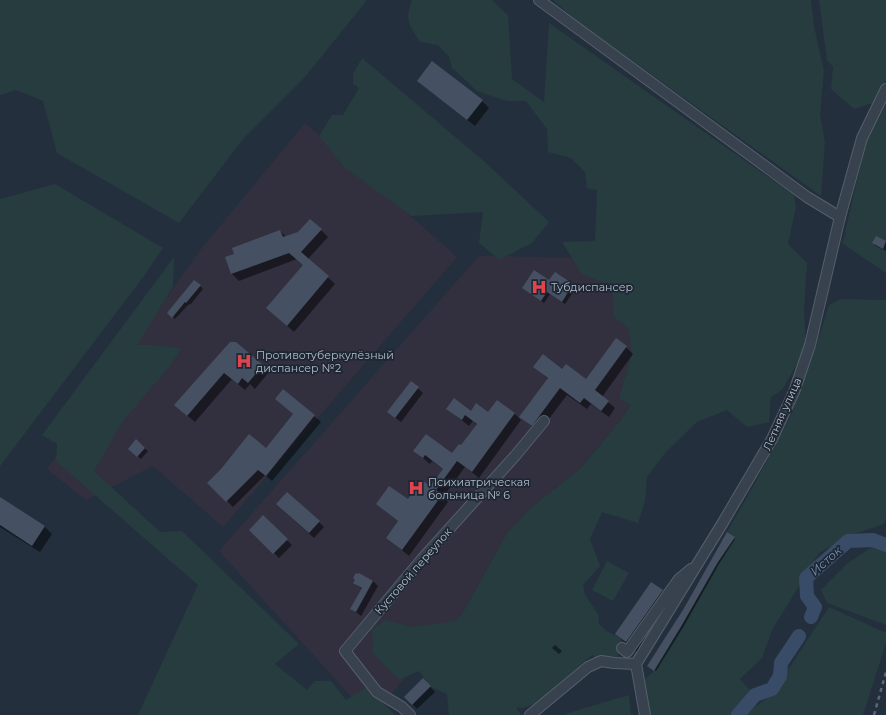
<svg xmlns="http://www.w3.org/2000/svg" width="886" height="715" viewBox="0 0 886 715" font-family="Montserrat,sans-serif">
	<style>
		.medical { fill: #32303f }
		.green { fill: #263c3f }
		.shadow { fill: #0007 }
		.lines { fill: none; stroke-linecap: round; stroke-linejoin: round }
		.river { stroke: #394c67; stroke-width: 14 }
		.building { fill: #455162 }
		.minor-casing { stroke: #565f6c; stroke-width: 12 }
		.minor { stroke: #38414e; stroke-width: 10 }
		.rail { stroke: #5a6575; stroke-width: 2.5; stroke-dasharray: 4 4; stroke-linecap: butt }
		.labels { text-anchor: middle; stroke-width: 3.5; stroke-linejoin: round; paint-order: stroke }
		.poi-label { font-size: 11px; fill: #b4bcc9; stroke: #1d2633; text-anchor: start }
		.street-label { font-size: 11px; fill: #b4bcc9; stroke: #1d2633 }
		.water-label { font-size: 12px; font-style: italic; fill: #7c92b1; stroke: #1d2633 }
	</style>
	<rect width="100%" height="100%" fill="#242f3e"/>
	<g class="medical">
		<path d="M305 123 457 257 223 527 153 466 86 500 47 469 198 253Z"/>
		<path d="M479 256 592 258 699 351 631 405 620 421 580 469 533 506 507 533 462 614 372 715H368L219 551Z"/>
	</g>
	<g class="green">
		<path d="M0 0H367L305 77 243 139 179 223 57 153 43 101 16 90 0 95Z"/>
		<path d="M412 0H492L508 15 512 79 544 102 549 23 794 195 796 207 788 244 807 263 804 309 806 348 782 390 771 397 769 422 747 427 727 410 697 422 665 453 647 477 645 501 638 523 602 512 590 539 600 566 583 585 585 595 598 614 599 624 608 632 621 638 622 648 614 663 601 661 592 655 535 704 523 708 516 707 521 715H449L447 694 431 687 419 671 399 680 373 653 372 630 385 620 412 627 455 621 462 614 507 533 533 506 580 469 620 421 631 405 619 399 632 353 628 328 614 317 612 286 582 274 562 242 595 241 597 190 587 188 585 172 571 158 548 152 547 129 526 101H507L477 91 452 68 449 57 438 45 420 42C409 24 404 21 412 0Z"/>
		<path d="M553 0H811L814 26 824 71 820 115 825 142 821 196 574 19Z"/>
		<path d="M819 0H886V79L876 102 854 109 831 89 833 67 827 60Z"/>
		<path d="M362 58 485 162 549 222 532 243 499 260 479 243 483 212 411 216 344 167 319 136 332 115H343L359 88 353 84V74Z"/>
		<path d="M886 104V273L842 243 846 233 845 232 866 143Z"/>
		<path d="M55 184 163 248 144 276 0 466V199Z"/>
		<path d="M174 257 173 287 137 345H154L182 348 169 367 123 421 94 471 160 532 182 531 299 644 275 664 307 690 315 681H331L346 700 367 687 395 715H138L198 585 56 461 57 444 42 435Z"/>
		<path d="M841 299 886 300V518L884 524 848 536 819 553 772 630 762 658 740 679 755 695 738 715H650L643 681 654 671 683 625 718 563 734 537 727 532 753 487 791 415 815 349 829 305Z"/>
		<path d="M875 545 886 550V625L827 603 821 590 848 563Z"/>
		<path d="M607 561 629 573 613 601 592 590Z"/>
		<path d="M829 607 886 633V643L863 715H743L771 696Z"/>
		<path d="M629 695 631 715H565L568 713Z"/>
	</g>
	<g class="shadow">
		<path d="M418 80 482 101 489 108 475 126 425 87Z"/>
		<path d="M321 230 328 237 308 259 335 284 294 332 267 308 304 265 297 259 239 281 232 274 227 258 280 231 286 237Z"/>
		<path d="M876 237 886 242V251L876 246 873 243Z"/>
		<path d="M555 273 576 288 565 304 550 294 544 303 523 288 550 282Z"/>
		<path d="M195 281 203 289 190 305 189 304 175 319 168 313Z"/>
		<path d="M230 343 262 365 269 372 255 389 250 384 245 390 232 379 195 422 182 411Z"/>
		<path d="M626 347 633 354 602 397 615 408 609 417 591 404 587 409 567 395 539 432 521 417 548 379 535 367 563 370 586 381Z"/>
		<path d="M411 382 423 393 401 422 393 416Z"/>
		<path d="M283 390 321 422 272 481 265 475 233 507 209 483 266 449 294 415 276 399Z"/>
		<path d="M448 409 471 412 514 413 521 420 479 478 465 467 443 497 448 502 409 556 387 538 399 522 377 504 408 500 431 488 444 470 432 461 430 464 415 451 453 454 461 447 477 425 473 421 469 426Z"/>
		<path d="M136 441 148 451 141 459 129 449Z"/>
		<path d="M0 498 45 527 52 534 40 552 0 527Z"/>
		<path d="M282 509 319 522 324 527 314 538Z"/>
		<path d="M263 517 292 545 279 558 250 530Z"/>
		<path d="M734 538 735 539 719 564 684 626 656 671 648 665Z"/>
		<path d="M373 581 378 586 361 616 351 608 362 589 355 583Z"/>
		<path d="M652 584 662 591 673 602 637 652 627 644 616 634Z"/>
		<path d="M555 645 562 651 559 654 552 648Z"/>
		<path d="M423 679 435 692 417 709 405 697Z"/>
	</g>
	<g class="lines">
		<g class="river">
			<path d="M811 617 815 607 807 596 806 578 848 541 873 540 886 545"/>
			<path d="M738 715 755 695 772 689 780 676 781 663 799 636"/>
		</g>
	</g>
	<g class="building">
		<path d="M432 61 483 100 467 120 417 81Z"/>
		<path d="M310 219 322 229 301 252 329 276 287 326 266 308 303 265 289 253 231 274 225 257 234 254 232 248 280 230 283 237 298 232Z"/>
		<path d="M876 236 886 241 883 249 872 243Z"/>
		<path d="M534 270 549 280 555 272 573 284 562 302 547 292 541 301 522 288Z"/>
		<path d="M194 280 201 285 186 303 185 302 172 318 167 313Z"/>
		<path d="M616 338 627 346 595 390 609 401 601 411 584 398 580 403 560 388 532 426 519 417 548 378 533 367 543 354 562 369 566 364 586 379Z"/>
		<path d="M230 342H236L263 365 248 383 242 378 238 384 224 373 187 416 174 405Z"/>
		<path d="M411 381 419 387 395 418 387 412Z"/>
		<path d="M283 389 315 415 266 476 258 470 226 502 207 483 221 469 249 434 266 448 293 414 275 399Z"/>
		<path d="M454 398 471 411 476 403 488 412 497 400 515 413 472 472 457 461 436 490 442 495 402 550 386 538 398 521 376 504 389 486 408 499 422 480 430 486 443 469 425 455 423 458 413 451 426 434 452 453 459 444 461 445 477 424 465 415 462 420 446 409Z"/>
		<path d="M136 439 145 448 137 457 128 449Z"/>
		<path d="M287 492 320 521 309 533 276 504Z"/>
		<path d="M0 497 45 526 32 546 0 525Z"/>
		<path d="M263 515 288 539 273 554 249 530Z"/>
		<path d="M727 532 735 537 718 562 682 625 654 671 647 666 683 610Z"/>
		<path d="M356 573 358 574 359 573 373 581 356 612 350 609 362 588 353 583 355 580 353 578Z"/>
		<path d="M651 582 663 590 626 642 615 634Z"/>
		<path d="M423 678 431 686 412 705 404 697Z"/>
	</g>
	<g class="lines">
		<defs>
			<g id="minor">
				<path d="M539 0 807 197 840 217"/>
				<path d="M622 648 627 652 679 579 691 569"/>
				<path d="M410 715 402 707 377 692 345 651 422 559 515 456 544 421"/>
				<path d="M530 715 588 667 601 661 614 663 636 664"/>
				<path d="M645 715 636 664 722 524 772 439 794 392 810 345 840 217 862 138 886 89"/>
			</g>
		</defs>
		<use href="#minor" class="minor-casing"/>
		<use href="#minor" class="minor"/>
		<path class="rail" d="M874 715 886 672"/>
	</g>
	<defs>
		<symbol id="hospital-bare" viewBox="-9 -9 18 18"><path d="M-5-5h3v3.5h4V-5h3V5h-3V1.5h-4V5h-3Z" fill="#e0444e" stroke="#1d2633" stroke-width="2.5" paint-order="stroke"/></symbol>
	</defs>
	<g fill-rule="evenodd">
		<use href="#hospital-bare" x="528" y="276" width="22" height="22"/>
		<use href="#hospital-bare" x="233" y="350" width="22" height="22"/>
		<use href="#hospital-bare" x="405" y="477" width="22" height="22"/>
	</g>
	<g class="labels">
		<g class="poi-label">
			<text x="551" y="291">Тубдиспансер</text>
			<text x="256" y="359">Противотуберкулёзный<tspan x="256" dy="13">диспансер №2</tspan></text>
			<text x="428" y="486">Психиатрическая<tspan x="428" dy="13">больница № 6</tspan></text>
		</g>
		<g class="street-label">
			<text transform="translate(782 414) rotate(-66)" y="4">Летняя улица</text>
			<text transform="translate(413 571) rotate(-49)" y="4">Кустовой переулок</text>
		</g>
		<g class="water-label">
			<text transform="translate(826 561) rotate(-42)" y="4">Исток</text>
		</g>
	</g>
</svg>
